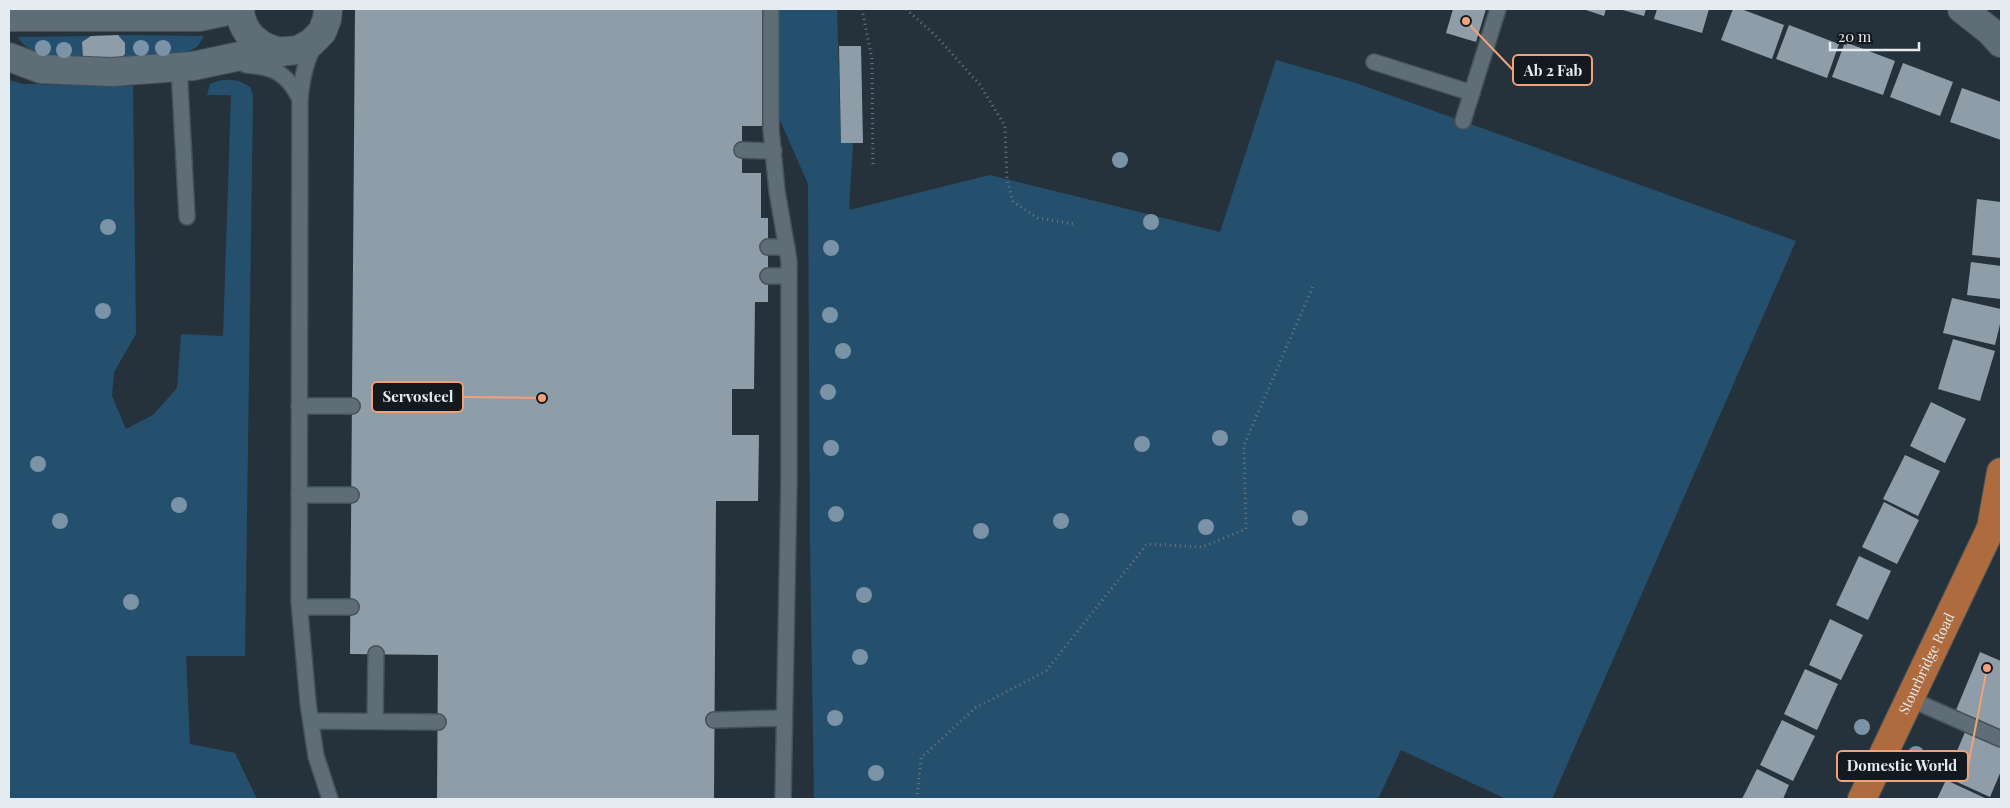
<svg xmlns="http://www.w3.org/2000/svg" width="2010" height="808" viewBox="0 0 2010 808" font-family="'Playfair Display',serif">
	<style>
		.green { fill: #25506d }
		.building { fill: #8e9da7 }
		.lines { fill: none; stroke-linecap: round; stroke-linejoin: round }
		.service-casing { stroke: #465158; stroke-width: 18 }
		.minor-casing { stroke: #465158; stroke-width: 30 }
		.tertiary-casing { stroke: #465158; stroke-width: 30 }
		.primary-casing { stroke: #465158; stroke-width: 30 }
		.path { stroke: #6c777e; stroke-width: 3; stroke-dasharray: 1 4; stroke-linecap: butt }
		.service { stroke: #5f6d77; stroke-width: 15 }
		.minor { stroke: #5f6d77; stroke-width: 28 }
		.tertiary { stroke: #5f6d77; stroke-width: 28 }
		.primary { stroke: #ae6b3e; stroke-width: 28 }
		.tree { fill: #7b93a6 }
		.labels { text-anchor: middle; stroke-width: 5; stroke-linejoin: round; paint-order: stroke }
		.street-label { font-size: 14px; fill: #e4ecf1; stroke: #14191d }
		.leader { fill: none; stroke: #f0a27a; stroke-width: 2 }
		.callout-dot { fill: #f0a27a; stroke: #14191d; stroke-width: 2 }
		.callout { fill: #14191d; stroke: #f0a27a; stroke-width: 2 }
		.callout-label { font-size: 15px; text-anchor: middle; font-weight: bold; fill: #e4ecf1 }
	</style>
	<rect width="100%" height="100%" fill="#26323b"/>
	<g class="green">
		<path d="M779 9H837L841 143H853L849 210 990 175 1220 232 1276 60 1356 83 1796 241 1552 799H1506L1401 750 1378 799H814L810 546 808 184 779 118Z"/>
		<path d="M118 35 204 36 198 46 184 55 118 61 125 54V43Z"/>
		<path d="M91 36 82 43 91 61C67 58 32 61 18 37Z"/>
		<path d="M9 80 23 84 133 86 136 334 114 372 112 396 126 429 153 415 177 388 181 334 223 336 231 95H207L210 84C224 78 237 78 250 87L253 95 245 656H186L190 744 235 753 257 799H9Z"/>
	</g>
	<g class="building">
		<path d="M355 9H763L762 126H742V173H761V218H768V302H755L754 389H732V435H759L758 501H716L714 799H437L438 655 350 654Z"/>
		<path d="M1453 9H1486L1476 42 1446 33Z"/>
		<path d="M1583 9H1606L1604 16Z"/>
		<path d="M1619 9H1646L1644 16Z"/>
		<path d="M1657 9H1709L1702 33 1654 19Z"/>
		<path d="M1733 9H1741L1784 25 1772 59 1721 40Z"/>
		<path d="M1789 25 1839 44 1827 78 1776 59Z"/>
		<path d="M118 35 125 43V54L118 61H91L83 57 82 42 91 36Z"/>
		<path d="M1845 42 1895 61 1883 95 1832 77Z"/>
		<path d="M839 46H861L863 143H841Z"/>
		<path d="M1903 63 1953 82 1940 116 1890 97Z"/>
		<path d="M1962 88 2001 102V140L1950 122Z"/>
		<path d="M1977 199 2001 202V258L1972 255Z"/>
		<path d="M1971 262 2001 266V299L1967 295Z"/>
		<path d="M1952 298 2001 309V320L1995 345 1943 333Z"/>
		<path d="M1953 339 1995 351 1980 401 1938 389Z"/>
		<path d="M1931 402 1966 419 1945 463 1910 446Z"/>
		<path d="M1905 455 1940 471 1918 516 1883 499Z"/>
		<path d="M1884 502 1919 520 1897 564 1862 547Z"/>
		<path d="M1859 556 1891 571 1868 620 1836 605Z"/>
		<path d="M1830 619 1863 635 1841 680 1809 665Z"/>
		<path d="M1980 652 2001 661V733L1954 715Z"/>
		<path d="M1805 669 1838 684 1817 730 1784 714Z"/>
		<path d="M1782 720 1815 736 1793 781 1760 765Z"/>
		<path d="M1965 732 2001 747V771L1990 797 1946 777Z"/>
		<path d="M1757 769 1789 785 1783 799H1742Z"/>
		<path d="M1946 780 1987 799H1937Z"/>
	</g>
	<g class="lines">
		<defs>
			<g id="service">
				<path d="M771 9V130L777 191 789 261V479L783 799"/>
				<path d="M315 44C305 62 302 79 300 99L299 601 308 703 316 756 330 799"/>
				<path d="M1374 62 1472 93"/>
				<path d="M246 65C274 67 287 73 300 99"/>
				<path d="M179 67 187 217"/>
				<path d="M1463 121 1498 9"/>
				<path d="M742 150 774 151"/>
				<path d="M768 247H787"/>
				<path d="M768 276H789"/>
				<path d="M299 406H352"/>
				<path d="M299 495H351"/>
				<path d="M300 607H351"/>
				<path d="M1910 699 2001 739"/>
				<path d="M714 720 784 718"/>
				<path d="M311 721 438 722"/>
				<path d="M375 721 376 654"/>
			</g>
			<g id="minor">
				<path d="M240 9C241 33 259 48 282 52"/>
				<path d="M9 17H199L223 12 227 9"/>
				<path d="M9 57 41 69 111 72 193 66 245 55 298 50 311 43 322 32 327 19 328 9"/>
			</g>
			<path id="tertiary" d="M1962 9 1990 31 2001 43"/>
			<g id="primary">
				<path d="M1991 528 2001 472"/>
				<path id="s1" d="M1862 799 1991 528 2001 517"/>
			</g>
		</defs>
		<use href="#service" class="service-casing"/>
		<use href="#minor" class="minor-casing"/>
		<use href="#tertiary" class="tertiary-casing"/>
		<use href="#primary" class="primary-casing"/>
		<g class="path">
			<path d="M862 9 872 59 873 165"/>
			<path d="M906 9 936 36 980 85 1005 126 1007 180 1013 202 1038 218 1074 224"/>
			<path d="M917 799 921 758 975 708 1046 671 1147 544 1202 547 1246 529 1244 445 1314 284"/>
		</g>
		<use href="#service" class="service"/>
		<use href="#minor" class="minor"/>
		<use href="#tertiary" class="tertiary"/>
		<use href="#primary" class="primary"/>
	</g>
	<g class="tree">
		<circle cx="43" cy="48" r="8"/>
		<circle cx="141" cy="48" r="8"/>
		<circle cx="163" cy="48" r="8"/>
		<circle cx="64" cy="50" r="8"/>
		<circle cx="1120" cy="160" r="8"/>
		<circle cx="1151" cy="222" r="8"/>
		<circle cx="108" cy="227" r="8"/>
		<circle cx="831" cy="248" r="8"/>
		<circle cx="103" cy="311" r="8"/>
		<circle cx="830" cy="315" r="8"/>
		<circle cx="843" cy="351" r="8"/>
		<circle cx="828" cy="392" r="8"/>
		<circle cx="1220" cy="438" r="8"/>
		<circle cx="1142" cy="444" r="8"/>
		<circle cx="831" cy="448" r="8"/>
		<circle cx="38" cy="464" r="8"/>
		<circle cx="179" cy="505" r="8"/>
		<circle cx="836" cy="514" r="8"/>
		<circle cx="1300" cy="518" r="8"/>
		<circle cx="60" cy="521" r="8"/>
		<circle cx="1061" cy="521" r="8"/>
		<circle cx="1206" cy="527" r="8"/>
		<circle cx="981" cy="531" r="8"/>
		<circle cx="864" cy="595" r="8"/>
		<circle cx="131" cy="602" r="8"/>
		<circle cx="860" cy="657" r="8"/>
		<circle cx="835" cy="718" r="8"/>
		<circle cx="1862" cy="727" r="8"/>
		<circle cx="1916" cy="754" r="8"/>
		<circle cx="876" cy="773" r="8"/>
	</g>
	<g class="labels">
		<g class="street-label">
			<text dy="5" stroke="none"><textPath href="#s1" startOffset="150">Stourbridge Road</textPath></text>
		</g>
	</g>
	<path class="leader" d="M1466 21L1513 70M542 398L463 397M1987 668L1968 766"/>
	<g class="callout-dot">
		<circle cx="1466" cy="21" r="5"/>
		<circle cx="542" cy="398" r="5"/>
		<circle cx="1987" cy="668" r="5"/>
	</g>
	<g class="callout">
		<rect x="1513" y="55" width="79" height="30" rx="5"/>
		<rect x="372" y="382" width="91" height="30" rx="5"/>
		<rect x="1837" y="751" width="131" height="30" rx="5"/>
	</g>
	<g class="callout-label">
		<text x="1553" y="76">Ab 2 Fab</text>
		<text x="418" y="402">Servosteel</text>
		<text x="1902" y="771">Domestic World</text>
	</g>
	<rect width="2010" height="808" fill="none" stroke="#e4ecf1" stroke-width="20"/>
	<path d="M1830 42v8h89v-8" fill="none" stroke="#e4ecf1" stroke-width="2.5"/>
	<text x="1838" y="42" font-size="15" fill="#e4ecf1" stroke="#14191d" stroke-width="4" paint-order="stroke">20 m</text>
</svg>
